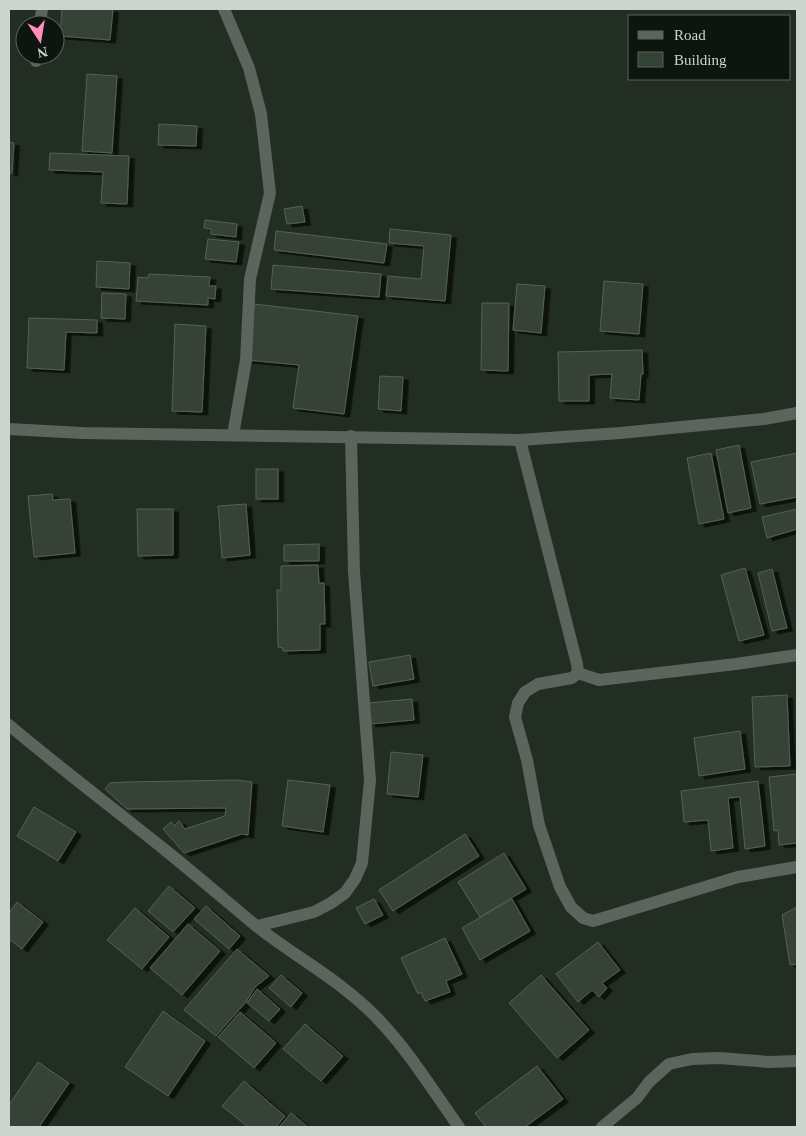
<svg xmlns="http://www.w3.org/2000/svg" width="806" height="1136" viewBox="0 0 806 1136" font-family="Georgia,serif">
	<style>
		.building { fill: #344235; stroke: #536254; filter: url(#shadow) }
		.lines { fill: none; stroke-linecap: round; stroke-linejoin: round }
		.minor { stroke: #5d635d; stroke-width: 12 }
	</style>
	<defs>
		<filter id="shadow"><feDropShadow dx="5.5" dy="3" stdDeviation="0" flood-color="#0009"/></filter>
	</defs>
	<rect width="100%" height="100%" fill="#212e21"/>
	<g class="building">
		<path d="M62 9H113L110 40 60 36Z"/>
		<path d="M87 74 117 76 112 153 82 151Z"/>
		<path d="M159 124 197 126 196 146 158 145Z"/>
		<path d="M9 142 14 143 12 173H9Z"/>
		<path d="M50 153 129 156 127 204 101 203 103 172 49 170Z"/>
		<path d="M302 206 305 222 287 224 284 209Z"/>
		<path d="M205 220 237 224 236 237 211 234V229L204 228Z"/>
		<path d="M390 229 451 235 445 301 386 296 388 276 421 279 424 246 389 243Z"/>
		<path d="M276 231 387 244 384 263 274 250Z"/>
		<path d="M208 239 239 242 236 262 205 259Z"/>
		<path d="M97 261 130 263 129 289 96 287Z"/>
		<path d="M273 265 381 274 379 297 271 289Z"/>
		<path d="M149 274 210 277 209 286H216L215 299 208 298V305L136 301 138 277 148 278Z"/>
		<path d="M604 281 643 284 639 334 600 331Z"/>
		<path d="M517 284 545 286 541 333 513 330Z"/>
		<path d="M102 293 126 294 125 319 101 318Z"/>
		<path d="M482 303H509L508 371 481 370Z"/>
		<path d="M254 304 358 316 344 414 293 408 299 365 247 360Z"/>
		<path d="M29 318 97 320V333L66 332 64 370 27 368Z"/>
		<path d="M175 324 206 326 202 412 172 411Z"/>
		<path d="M642 350 643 374H641L639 400 610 398 612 374 589 375V401H559L558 352Z"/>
		<path d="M380 376 403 377 401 411 378 409Z"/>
		<path d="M739 445 751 508 728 513 716 450Z"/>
		<path d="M711 453 724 519 699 524 687 458Z"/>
		<path d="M797 453V497L760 504 751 462Z"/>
		<rect x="256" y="469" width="22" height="30"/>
		<path d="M52 494 53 500 70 499 75 553 34 557 28 496Z"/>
		<path d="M246 504 250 555 222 558 218 506Z"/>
		<path d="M137 509H173V555L138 556Z"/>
		<path d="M797 509V529L767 538 762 517Z"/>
		<path d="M319 544V561H284V545Z"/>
		<path d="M318 565 319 583H324L325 624H320V650L283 651V648L278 647 277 590H281V566Z"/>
		<path d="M745 568 764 635 739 641 721 575Z"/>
		<path d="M772 569 787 628 772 631 758 573Z"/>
		<path d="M410 655 414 679 373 686 369 662Z"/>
		<path d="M787 695 790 766 755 767 752 697Z"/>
		<path d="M412 699 414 720 370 724 368 703Z"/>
		<path d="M740 731 745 769 699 776 694 738Z"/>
		<path d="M391 752 423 755 418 797 387 794Z"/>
		<path d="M797 774V843L779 845 778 830 774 831 769 777Z"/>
		<path d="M237 780 252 782 248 835 242 834 184 853 163 829 171 822 174 826 179 821 185 829 225 816 226 808 127 809 105 789 110 783 127 782Z"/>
		<path d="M288 780 330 785 323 832 282 826Z"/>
		<path d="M758 781 765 846 745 849 740 797 728 798 733 848 711 851 708 820 684 822 681 791Z"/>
		<path d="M34 807 76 832 58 861 17 836Z"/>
		<path d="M465 834 479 856 393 911 379 890Z"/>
		<path d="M504 853 526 889 480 917 458 882Z"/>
		<path d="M169 886 195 908 173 932 148 911Z"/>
		<path d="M374 899 383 915 365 924 356 908Z"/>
		<path d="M512 899 530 931 480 960 462 928Z"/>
		<path d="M17 902 43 922 22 949 9 939V913Z"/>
		<path d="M206 906 240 936 229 949 194 919Z"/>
		<path d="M797 907V964L790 965 782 915Z"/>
		<path d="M135 908 169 937 142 969 107 940Z"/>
		<path d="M188 924 220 951 182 995 150 968Z"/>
		<path d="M445 938 462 974 446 981 450 992 425 1001 421 992 418 994 401 958Z"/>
		<path d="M598 942 620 970 602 983 607 988 599 997 592 990 578 1002 556 974Z"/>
		<path d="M237 949 269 976 255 987 246 1002 216 1036 184 1010Z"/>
		<path d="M281 975 302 993 291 1007 269 988Z"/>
		<path d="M541 975 589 1030 557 1058 509 1003Z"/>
		<path d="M257 989 280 1009 269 1021 247 1003Z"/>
		<path d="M163 1011 205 1041 168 1096 125 1067Z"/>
		<path d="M240 1012 276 1043 254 1068 218 1037Z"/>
		<path d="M305 1024 343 1056 321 1081 283 1049Z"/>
		<path d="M38 1062 69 1083 39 1127H9V1105Z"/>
		<path d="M537 1066 563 1099 525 1127H486L475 1113Z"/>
		<path d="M244 1081 285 1116 276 1127H248L222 1106Z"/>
		<path d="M291 1113 308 1127H279Z"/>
	</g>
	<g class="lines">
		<g class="minor">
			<path d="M224 9 249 68 261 114 270 193 250 279 246 360 233 435"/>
			<path d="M40 25 42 9"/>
			<path d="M36 61V55"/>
			<path d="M9 429 82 433 520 440 620 433 764 419 797 413"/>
			<path d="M520 440 577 664 578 673 572 678 538 684 525 692 518 703 515 717 527 760 539 825 560 887 571 907 583 918 593 921 738 877 797 867"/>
			<path d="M578 673 599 680 736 664 797 655"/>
			<path d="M9 725C60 768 113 808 165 850 195 874 225 900 255 925 295 957 342 981 378 1019 409 1051 433 1091 459 1127"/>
			<path d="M257 926 314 912 331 903 345 893 355 879 362 863 370 780 354 572 351 436"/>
			<path d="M602 1127 637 1098 649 1082 669 1064 692 1059 719 1058 769 1062 797 1061"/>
		</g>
	</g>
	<rect width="806" height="1136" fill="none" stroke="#ccd5cd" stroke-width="20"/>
	<rect x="628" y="15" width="162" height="65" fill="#0e140f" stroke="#5a615b"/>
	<rect x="638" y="31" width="25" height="8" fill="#5d635d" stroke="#5a615b"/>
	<text x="674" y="40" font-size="15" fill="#ccd5cd">Road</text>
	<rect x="638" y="52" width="25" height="15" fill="#344235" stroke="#5a615b"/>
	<text x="674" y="65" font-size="15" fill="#ccd5cd">Building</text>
	<g transform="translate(40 40) rotate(168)"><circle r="24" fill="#0e140f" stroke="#5a615b"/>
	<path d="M0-4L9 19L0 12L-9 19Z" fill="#ff8ebb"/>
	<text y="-8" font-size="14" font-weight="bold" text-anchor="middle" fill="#ccd5cd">N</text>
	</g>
</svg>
